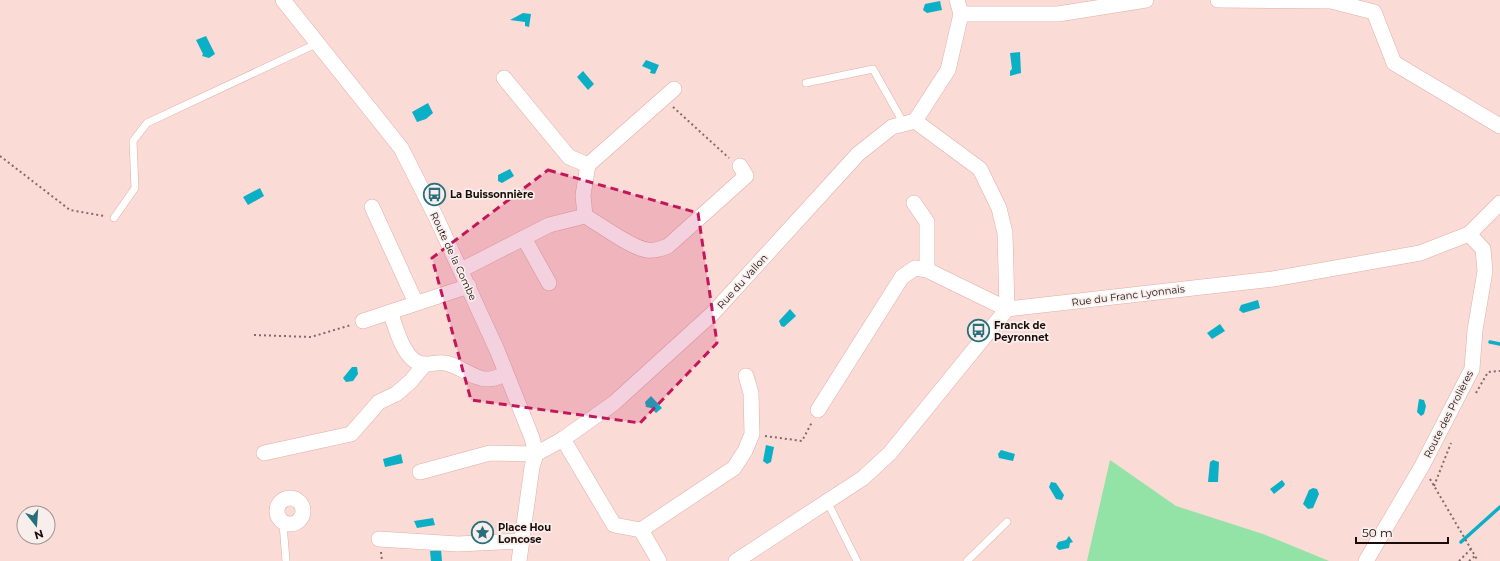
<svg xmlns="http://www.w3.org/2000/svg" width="1500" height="561" viewBox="0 0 1500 561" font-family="Montserrat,sans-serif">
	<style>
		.green { fill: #93e2a6 }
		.water { fill: #0bafc6 }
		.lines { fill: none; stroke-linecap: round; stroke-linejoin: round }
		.stream { stroke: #0bafc6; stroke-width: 3.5 }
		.lane-casing { stroke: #e0afa5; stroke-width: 8 }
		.street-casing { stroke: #e0afa5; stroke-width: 16 }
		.path { stroke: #826b67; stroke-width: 2; stroke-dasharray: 2 3; stroke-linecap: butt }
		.lane { stroke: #fff; stroke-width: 7 }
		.street { stroke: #fff; stroke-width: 15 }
		.marked { fill: #c2185b; fill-opacity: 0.2; stroke: #c2185b; stroke-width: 3; stroke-dasharray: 8 5; stroke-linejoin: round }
		.labels { text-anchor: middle; stroke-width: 3.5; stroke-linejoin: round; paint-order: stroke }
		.poi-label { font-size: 10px; font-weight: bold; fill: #1c0c09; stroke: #f8eeec; text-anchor: start }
		.street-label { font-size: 10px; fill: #1c0c09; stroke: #f8eeec }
	</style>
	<rect width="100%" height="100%" fill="#fadbd5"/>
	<path class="green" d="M1110 460 1176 506 1263 534 1329 561H1087Z"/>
	<g class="water">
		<path d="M940 1 942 10 927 13 923 10 925 4Z"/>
		<path d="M523 13 531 14 529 27 525 26V22L510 20Z"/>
		<path d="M206 36 215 54 209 58 202 56 203 54 196 40Z"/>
		<path d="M1020 52 1021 73 1010 76V71L1012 69 1010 53Z"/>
		<path d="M646 60 659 65 655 74 650 73 651 70 642 66Z"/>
		<path d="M583 71 594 84 588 90 577 77Z"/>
		<path d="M428 103 433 113 426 119 417 122 412 112Z"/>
		<path d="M510 169 514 176 502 183 498 181V175Z"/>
		<path d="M260 188 264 196 248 205 243 197Z"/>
		<path d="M1258 300 1260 308 1243 313 1239 310 1241 305Z"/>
		<path d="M790 309 796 316 784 327 781 326 779 321Z"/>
		<path d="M1220 324 1225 331 1212 339 1207 333Z"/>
		<path d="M352 367H357L358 374 353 381 346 382 343 378Z"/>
		<path d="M651 396 662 408 656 413 651 408 646 407 645 402Z"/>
		<path d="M1419 399 1424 400 1426 406 1424 414 1421 416 1417 412Z"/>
		<path d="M766 445 774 447 771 462 767 464 763 461Z"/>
		<path d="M1001 450 1015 454 1013 461 999 458 998 454Z"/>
		<path d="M401 454 403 463 385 467 383 459Z"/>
		<path d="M1213 460 1219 462 1218 482H1208L1210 462Z"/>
		<path d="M1282 480 1285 484 1284 486 1274 494 1270 489Z"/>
		<path d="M1051 482 1056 483 1064 495 1062 500 1056 499 1049 487Z"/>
		<path d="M1313 488 1317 489 1319 494 1313 508 1308 509 1303 504 1309 490Z"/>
		<path d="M433 518 435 525 417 528 414 521Z"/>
		<path d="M1069 536 1073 542 1070 543 1069 548 1059 550 1056 547 1058 542 1066 540Z"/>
		<path d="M441 550 442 561H431L430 551Z"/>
	</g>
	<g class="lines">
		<g class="stream">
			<path d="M1490 342 1500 344"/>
			<path d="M1461 542 1500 507"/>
		</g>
		<defs>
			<g id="lane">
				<path d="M806 83 873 69 904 124"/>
				<path d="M114 218 135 188 133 141 147 123 318 43"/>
				<path d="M827 501 857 561"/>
				<path d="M283 524 286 561"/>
				<path d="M967 561 1007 522"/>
			</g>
			<g id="street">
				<path d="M283 0 401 148 436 217 497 350 532 438 536 454"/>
				<path d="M1218 0 1331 1 1374 12 1394 63 1500 126"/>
				<path d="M961 14H1058L1146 0"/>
				<path d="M504 78 569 157 588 165"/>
				<path d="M915 121 980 169 999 208 1005 233 1007 309 1273 279 1420 253 1469 234 1500 203"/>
				<path d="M915 121 948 70 961 14 957 0"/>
				<path d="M914 203 927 222V270"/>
				<path d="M372 207 416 303"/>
				<path d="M585 216C601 225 631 248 647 250 654 251 661 249 668 246L746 176 740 166"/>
				<path d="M524 238 549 283"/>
				<path d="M461 270 549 225 585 216 583 195 588 165 674 89"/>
				<path d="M390 312C396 327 401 351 415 361 425 368 435 361 445 363 459 365 475 380 488 379 494 379 500 376 506 374"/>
				<path d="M363 321 469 286"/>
				<path d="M563 439 614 525 641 530"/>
				<path d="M264 453 351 434 379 402 396 394 411 381 424 365"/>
				<path d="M420 472 490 453 536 454 563 439 614 403 713 313 858 154 892 127 915 121"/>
				<circle cx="290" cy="511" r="13"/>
				<path d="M379 539 458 544 522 541"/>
				<path d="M519 561 532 467 536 454"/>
				<path d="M659 561 641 530 734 468 745 451 752 434 751 393 746 376"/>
				<path d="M736 561 863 478 890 453 1007 309 927 270 915 268 902 277 818 410"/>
				<path d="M1366 561 1422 466 1472 369 1475 330 1485 271 1483 249 1469 234"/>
			</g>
		</defs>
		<use href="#lane" class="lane-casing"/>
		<use href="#street" class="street-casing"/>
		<g class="path">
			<path d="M673 107 729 158"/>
			<path d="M0 156 70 210 104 216"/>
			<path d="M254 335 311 337 351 325"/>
			<path d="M1476 393 1488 372 1500 371"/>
			<path d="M765 436 802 441 812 422"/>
			<path d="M1430 479 1478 561"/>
			<path d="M1434 486 1451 443"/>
			<path d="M381 552 382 561"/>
			<path d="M1459 561 1471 549"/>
			<path d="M1469 561 1475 556"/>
		</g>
		<use href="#lane" class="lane"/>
		<use href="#street" class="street"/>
	</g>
	<path class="marked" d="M548 170 698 213 717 343 640 423 471 400 432 258Z"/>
	<defs>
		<symbol id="bus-ring" viewBox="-11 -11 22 22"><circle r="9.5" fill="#f8eeec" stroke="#286f7b" stroke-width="1.5"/><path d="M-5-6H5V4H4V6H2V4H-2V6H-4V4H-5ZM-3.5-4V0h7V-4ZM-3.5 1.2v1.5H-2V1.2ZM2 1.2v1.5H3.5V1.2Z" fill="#286f7b"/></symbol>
		<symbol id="sight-ring" viewBox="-11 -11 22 22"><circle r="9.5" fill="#f8eeec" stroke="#286f7b" stroke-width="1.5"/><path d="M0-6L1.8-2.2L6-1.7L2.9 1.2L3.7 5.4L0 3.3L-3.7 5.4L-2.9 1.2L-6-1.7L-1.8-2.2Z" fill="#286f7b"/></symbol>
	</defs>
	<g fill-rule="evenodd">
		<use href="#bus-ring" x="422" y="182" width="25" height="25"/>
		<use href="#bus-ring" x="966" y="318" width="25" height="25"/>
		<use href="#sight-ring" x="470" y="520" width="25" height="25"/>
	</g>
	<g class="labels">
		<g class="poi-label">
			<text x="450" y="198">La Buissonnière</text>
			<text x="994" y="329">Franck de<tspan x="994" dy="12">Peyronnet</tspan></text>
			<text x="498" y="531">Place Hou<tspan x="498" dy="12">Loncose</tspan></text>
		</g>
		<g class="street-label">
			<text transform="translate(454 256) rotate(65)" y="4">Route de la Combe</text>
			<text transform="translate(742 281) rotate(-48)" y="4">Rue du Vallon</text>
			<text transform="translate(1128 295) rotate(-7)" y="4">Rue du Franc Lyonnais</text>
			<text transform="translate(1448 414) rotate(-63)" y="4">Route des Prolières</text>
		</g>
	</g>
	<g transform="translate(36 525) rotate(163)"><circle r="19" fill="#f8eeec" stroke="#a09491"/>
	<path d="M0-3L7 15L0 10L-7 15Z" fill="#286f7b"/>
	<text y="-6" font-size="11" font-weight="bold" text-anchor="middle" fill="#1c0c09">N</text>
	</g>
	<path d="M1356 537v6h92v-6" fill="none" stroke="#1c0c09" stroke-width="2"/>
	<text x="1362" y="537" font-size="12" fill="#1c0c09" stroke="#f8eeec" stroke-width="3" paint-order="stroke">50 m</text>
</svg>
